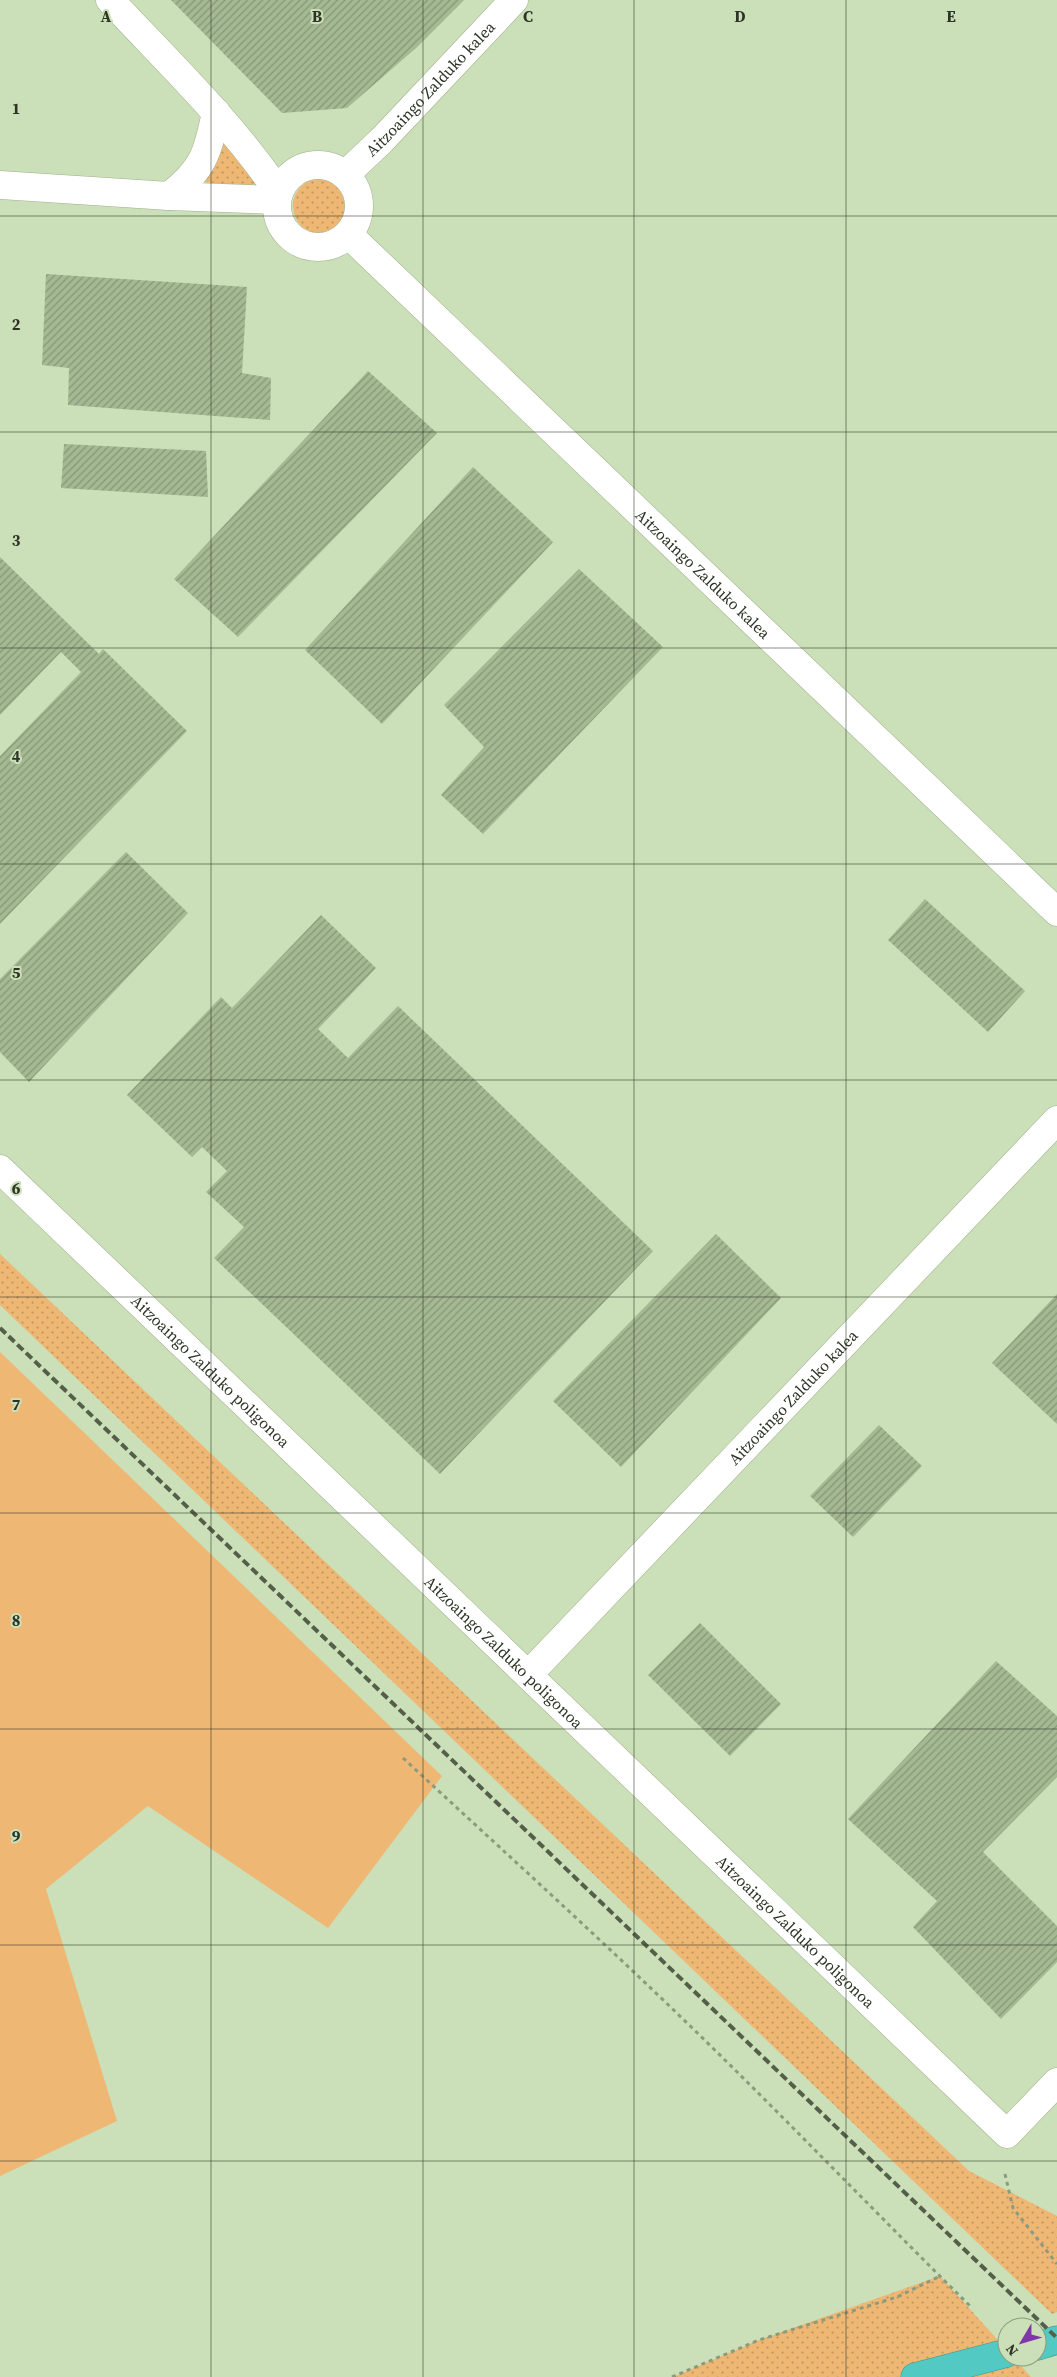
<svg xmlns="http://www.w3.org/2000/svg" width="1057" height="2377" viewBox="0 0 1057 2377" font-family="'Source Serif 4',serif">
	<style>
		.grass { fill: url(#grass-dots) }
		.garden { fill: #efb774 }
		.building { fill: url(#building-hatch) }
		.lines { fill: none; stroke-linecap: round; stroke-linejoin: round }
		.minor-casing { stroke: #9eb18c; stroke-width: 29 }
		.highway-casing { stroke: #45958b; stroke-width: 29 }
		.path { stroke: #8c9b7e; stroke-width: 3; stroke-dasharray: 4 4; stroke-linecap: butt }
		.minor { stroke: #fff; stroke-width: 28 }
		.highway { stroke: #52c9c2; stroke-width: 28 }
		.rail { stroke: #545e49; stroke-width: 4; stroke-dasharray: 8 4; stroke-linecap: butt }
		.grid { fill: none; stroke: #2d3425; stroke-width: 1; stroke-opacity: 0.55 }
		.labels { text-anchor: middle; stroke-width: 4; stroke-linejoin: round; paint-order: stroke }
		.street-label { font-size: 16px; fill: #2d3425; stroke: #cbdfb8 }
		.grid-label { font-size: 16px; text-anchor: middle; font-weight: bold; fill: #2d3425; stroke: #cbdfb8; stroke-width: 4; stroke-linejoin: round; paint-order: stroke }
	</style>
	<defs>
		<pattern id="grass-dots" width="8" height="8" patternUnits="userSpaceOnUse" patternTransform="scale(1.25)"><rect width="8" height="8" fill="#efb774"/><path d="M2 2h.1M6 6h.1" fill="none" stroke="#c2965f" stroke-width="1.8" stroke-linecap="round"/></pattern>
		<pattern id="building-hatch" width="6" height="6" patternUnits="userSpaceOnUse" patternTransform="scale(1.25)"><rect width="6" height="6" fill="#a5b993"/><path d="M-1 1l2-2M0 6l6-6M5 7l2-2" fill="none" stroke="#879778"/></pattern>
	</defs>
	<rect width="100%" height="100%" fill="#cbdfb8"/>
	<g class="grass">
		<path d="M222 141 258 181 249 187 204 182 207 175 213 169Z"/>
		<circle cx="321" cy="206" r="28"/>
		<path d="M0 1254 969 2171 1057 2216V2312L1052 2314 0 1305Z"/>
		<path d="M940 2276 1031 2377H673L759 2340Z"/>
	</g>
	<path class="garden" d="M0 1352 442 1776 328 1928 148 1806 46 1889 117 2121 0 2176Z"/>
	<g class="building">
		<path d="M171 0H464L416 48 347 108 282 113Z"/>
		<path d="M46 274 247 287 242 373 271 378 270 420 68 405 69 368 42 365Z"/>
		<path d="M368 371 437 433 238 637 174 579Z"/>
		<path d="M64 444 206 451 208 497 61 488Z"/>
		<path d="M473 467 553 542 382 724 305 650Z"/>
		<path d="M0 557 99 654 103 649 187 731 0 924V756L81 672 61 652 0 715Z"/>
		<path d="M579 569 663 647 483 834 441 795 484 747 444 705Z"/>
		<path d="M126 852 188 913 29 1082 0 1052V979Z"/>
		<path d="M925 899 1025 991 988 1032 888 940Z"/>
		<path d="M321 915 376 968 318 1029 348 1058 398 1006 653 1251 440 1474 214 1258 244 1227 206 1192 227 1171 202 1147 192 1157 127 1095 221 997 232 1008Z"/>
		<path d="M716 1234 781 1298 621 1467 553 1401Z"/>
		<path d="M1057 1294V1424L992 1363Z"/>
		<path d="M879 1425 922 1466 853 1537 810 1496Z"/>
		<path d="M700 1623 781 1704 730 1756 648 1675Z"/>
		<path d="M996 1661 1057 1716V1777L983 1852 1057 1926V1962L1001 2019 913 1927 937 1901 848 1819Z"/>
	</g>
	<g class="lines">
		<defs>
			<g id="minor">
				<path d="M110 0C168 62 231 122 279 193"/>
				<circle cx="318" cy="206" r="41"/>
				<path id="s1" d="M346 174 382 140 514 0"/>
				<path d="M0 185 169 196 277 200"/>
				<path d="M169 196C203 170 208 153 216 112"/>
				<path id="s2" d="M349 235 1057 912"/>
				<path id="s3" d="M0 1169 1007 2134 1057 2082"/>
				<path id="s4" d="M528 1675 1057 1120"/>
			</g>
			<g id="highway">
				<path d="M1037 2346 1057 2340"/>
				<path d="M915 2377 1007 2353"/>
			</g>
		</defs>
		<use href="#minor" class="minor-casing"/>
		<use href="#highway" class="highway-casing"/>
		<g class="path">
			<path d="M403 1758C513 1860 624 1960 730 2065 811 2145 890 2227 971 2307"/>
			<path d="M1005 2174 1013 2208 1057 2264"/>
			<path d="M672 2377 759 2340 897 2297 940 2276"/>
		</g>
		<use href="#minor" class="minor"/>
		<use href="#highway" class="highway"/>
		<path class="rail" d="M0 1328 1057 2338"/>
	</g>
	<path class="grid" d="M211 0V2377M423 0V2377M634 0V2377M846 0V2377M0 216H1057M0 432H1057M0 648H1057M0 864H1057M0 1080H1057M0 1297H1057M0 1513H1057M0 1729H1057M0 1945H1057M0 2161H1057"/>
	<g class="labels">
		<g class="street-label">
			<text dy="6" stroke="none"><textPath href="#s1" startOffset="120">Aitzoaingo Zalduko kalea</textPath></text>
			<text dy="6" stroke="none"><textPath href="#s2" startOffset="490">Aitzoaingo Zalduko kalea</textPath></text>
			<text dy="6" stroke="none"><textPath href="#s3" startOffset="292">Aitzoaingo Zalduko poligonoa</textPath></text>
			<text dy="6" stroke="none"><textPath href="#s4" startOffset="384">Aitzoaingo Zalduko kalea</textPath></text>
			<text dy="6" stroke="none"><textPath href="#s3" startOffset="698">Aitzoaingo Zalduko poligonoa</textPath></text>
			<text dy="6" stroke="none"><textPath href="#s3" startOffset="1102">Aitzoaingo Zalduko poligonoa</textPath></text>
		</g>
	</g>
	<g class="grid-label">
		<text x="106" y="22">A</text>
		<text x="317" y="22">B</text>
		<text x="528" y="22">C</text>
		<text x="740" y="22">D</text>
		<text x="951" y="22">E</text>
		<text x="16" y="114">1</text>
		<text x="16" y="330">2</text>
		<text x="16" y="546">3</text>
		<text x="16" y="762">4</text>
		<text x="16" y="978">5</text>
		<text x="16" y="1194">6</text>
		<text x="16" y="1410">7</text>
		<text x="16" y="1626">8</text>
		<text x="16" y="1842">9</text>
	</g>
	<g transform="translate(1022 2342) rotate(232)"><circle r="24" fill="#cbdfb8" stroke="#8c9b7d"/>
	<path d="M0-4L9 19L0 12L-9 19Z" fill="#7e36a9"/>
	<text y="-8" font-size="14" font-weight="bold" text-anchor="middle" fill="#2d3425">N</text>
	</g>
</svg>
